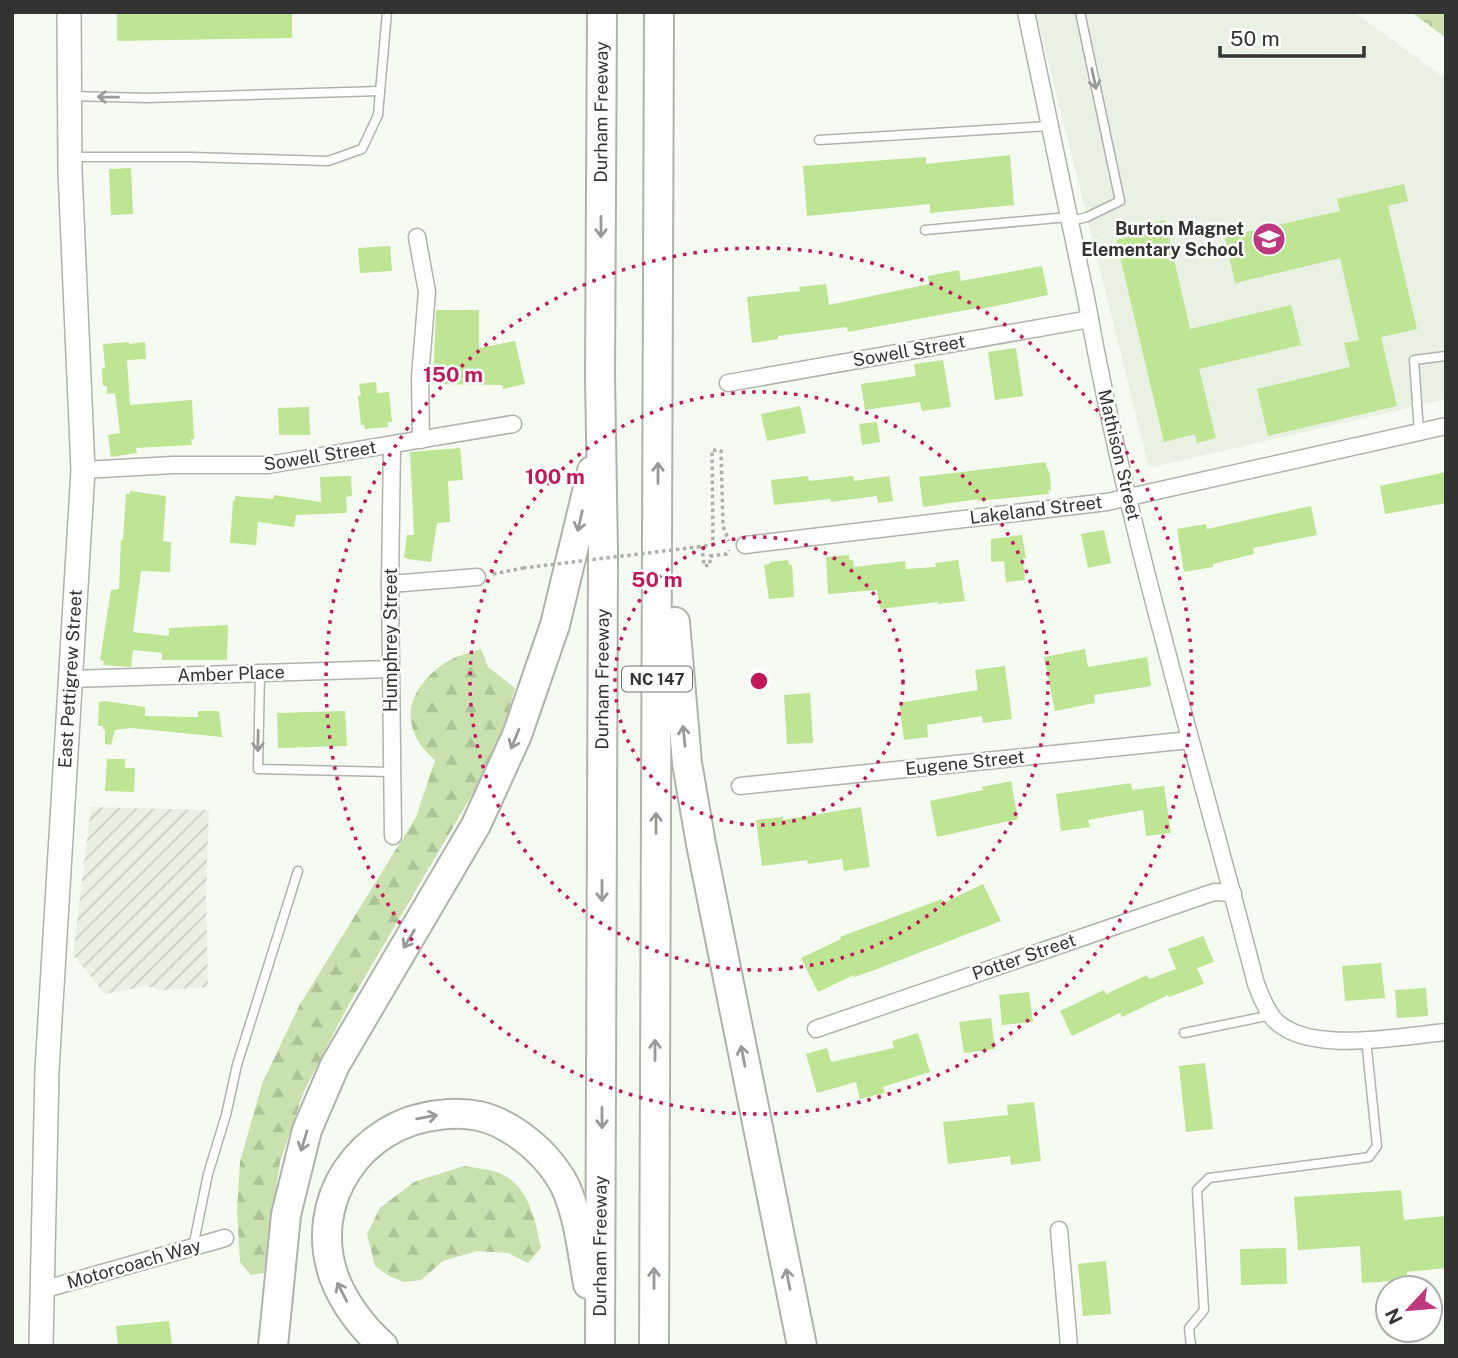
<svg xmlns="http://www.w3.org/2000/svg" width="1458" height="1358" viewBox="0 0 1458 1358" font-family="'Public Sans',sans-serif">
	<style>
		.built { fill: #e9f1e2 }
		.industrial { fill: url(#industrial-furrows) }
		.forest { fill: url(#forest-firs) }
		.park { fill: url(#park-crowns) }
		.building { fill: #bde593 }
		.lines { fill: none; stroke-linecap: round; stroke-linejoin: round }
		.lane-casing { stroke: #afb3ab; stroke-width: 11 }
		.street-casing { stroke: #afb3ab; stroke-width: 19 }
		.secondary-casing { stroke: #afb3ab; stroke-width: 26 }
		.highway-casing { stroke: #afb3ab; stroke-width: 32 }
		.path { stroke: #aeb1aa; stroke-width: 3.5; stroke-dasharray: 3.5 3.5; stroke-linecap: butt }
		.lane { stroke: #fff; stroke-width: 8 }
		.street { stroke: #fff; stroke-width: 16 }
		.secondary { stroke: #fff; stroke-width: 23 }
		.highway { stroke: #fff; stroke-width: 28 }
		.path-bridge { stroke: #aeb1aa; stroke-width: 3.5; stroke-dasharray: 3.5 3.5; stroke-linecap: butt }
		.oneway { stroke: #999a98 }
		.ring { fill: none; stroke: #c2185b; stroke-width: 3.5; stroke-dasharray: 3.5 7 }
		.labels { text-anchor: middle; stroke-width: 5; stroke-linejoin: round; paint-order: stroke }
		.shield { fill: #fff; stroke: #70716f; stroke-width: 2 }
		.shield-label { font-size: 16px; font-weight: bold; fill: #333431 }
		.street-label { font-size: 18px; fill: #333431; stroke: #fff }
		.poi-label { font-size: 18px; font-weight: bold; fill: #333431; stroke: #fff; text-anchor: end }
		.centre { fill: #c2185b; stroke: #fff; stroke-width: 3.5 }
		.ring-label { font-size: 21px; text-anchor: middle; font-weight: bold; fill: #c2185b; stroke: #fff; stroke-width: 5; stroke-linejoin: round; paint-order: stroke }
	</style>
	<defs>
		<pattern id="industrial-furrows" width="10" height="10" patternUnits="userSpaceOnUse" patternTransform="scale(1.75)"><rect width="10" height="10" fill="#e9f1e2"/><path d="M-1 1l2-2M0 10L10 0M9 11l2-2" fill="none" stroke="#c8cfc2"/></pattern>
		<pattern id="forest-firs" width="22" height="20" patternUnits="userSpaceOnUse" patternTransform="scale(1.75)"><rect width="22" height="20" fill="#c8e1af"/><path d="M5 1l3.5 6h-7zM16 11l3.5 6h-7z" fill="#acc297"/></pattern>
		<pattern id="park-crowns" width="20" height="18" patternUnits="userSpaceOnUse" patternTransform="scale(1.75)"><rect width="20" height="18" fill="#c8e1af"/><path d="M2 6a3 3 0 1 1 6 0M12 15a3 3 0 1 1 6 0" fill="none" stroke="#acc297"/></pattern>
	</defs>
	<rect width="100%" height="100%" fill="#f6fbf2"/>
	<path class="built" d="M1036 12H1354L1446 79V399L1149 468Z"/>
	<path class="industrial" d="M91 807 209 810 206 891 208 987 163 990 145 986 105 994 73 955Z"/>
	<g class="forest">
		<path d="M481 649 488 667 515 688 507 716 486 771 349 1004 304 1091 280 1162 264 1273 251 1275 240 1262 237 1210 240 1162 262 1084 299 1006 416 817 435 760C397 728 406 689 445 663 455 656 469 653 481 649Z"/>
		<path d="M464 1166C475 1168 487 1169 497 1172 529 1184 535 1219 541 1248L528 1263 508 1253 477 1251 443 1261 421 1280 404 1282 389 1276 375 1266 367 1234 380 1208 414 1182Z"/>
	</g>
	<path class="park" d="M1411 12H1446V38Z"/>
	<g class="building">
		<path d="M117 12H292V38L117 41Z"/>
		<path d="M1010 155 1014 205 930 213V204L807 216 803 166 926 157V164Z"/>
		<path d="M131 168 133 214 111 215 109 169Z"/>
		<path d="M1404 184 1408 201 1388 206 1417 329 1381 337 1397 406 1268 436 1257 389 1350 367 1344 343 1359 340 1340 258 1235 283 1225 237 1340 211 1337 199Z"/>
		<path d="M1165 220 1190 329 1291 305 1301 345 1199 369 1216 438 1197 443 1195 434 1164 442 1116 240 1148 232 1147 224Z"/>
		<path d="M390 246 392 271 360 273 358 248Z"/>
		<path d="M1042 266 1048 295 977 310V308L848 332 847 327 778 336V339L752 343 747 297 800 291 799 287 826 284 829 305 929 284 928 276 959 270 961 281Z"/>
		<path d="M436 310H479V348L515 341 525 384 503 389 502 385 433 384Z"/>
		<path d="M129 342V344L145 342 146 359 127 360 130 405 192 400 194 439H191L192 445 136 448 137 453 111 457 108 435 120 433 115 393 107 394V386H103L102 368H105L103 344Z"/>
		<path d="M1016 348 1023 396 995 400 988 352Z"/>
		<path d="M943 360 951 407 922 411 920 402 865 410 861 384 916 376 914 364Z"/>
		<path d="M376 382 377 393 389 392 392 422H388V427L365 429 364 425H361L358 396 361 395 359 384Z"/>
		<path d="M800 406 806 433 767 441 761 414Z"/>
		<path d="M309 407 310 435H279L278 408Z"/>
		<path d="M877 422 880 442 862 445 859 424Z"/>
		<path d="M460 448 463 480 448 481 450 522 437 523 431 562 408 559 404 557 407 535H414L410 452Z"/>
		<path d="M1045 462 1050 475 1051 490H1048L1049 494 978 501V499L923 507 919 477Z"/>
		<path d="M1446 472V503L1385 514 1380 486Z"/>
		<path d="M351 476 352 496 346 497 347 513 296 515 294 527 258 522 256 545 230 543 233 501H235V496L273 499 274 495 321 502 320 477Z"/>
		<path d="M808 476 809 481 853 476 854 481 889 476 893 501 878 503 877 496 831 502 830 499 774 505 771 480Z"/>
		<path d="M130 491 166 496 163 541 171 542 170 572 141 571 133 632 169 636V628L228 625 227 660H162V653L133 650 131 667 103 665 104 661 100 660 111 590 119 589 121 539 123 540 126 494H130Z"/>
		<path d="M1311 506 1317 535 1253 548 1254 554 1213 564V567L1184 572 1177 529 1206 524 1207 529Z"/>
		<path d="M1104 530 1111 563 1088 568 1081 534Z"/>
		<path d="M1022 535 1026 558H1023L1025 580 1006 582 1004 561 991 562V539Z"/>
		<path d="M849 555V560H853L854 567 905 561 906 569 936 567 935 563 958 560 965 601 938 604V602L880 609 877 590 828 594 826 557Z"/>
		<path d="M788 560 789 565H792L794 597 769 599 764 565 770 564V562Z"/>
		<path d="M1085 649 1088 667 1147 657 1151 686 1094 695 1095 703 1055 711 1044 657Z"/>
		<path d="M1005 666 1012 719 983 723 982 716 927 725 928 737 904 740 899 703 978 690 975 670Z"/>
		<path d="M810 693 813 743 787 744 784 695Z"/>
		<path d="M105 701 145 707V716L198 717V711H219L222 737 131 728 115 730 111 745 105 744V730L103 729V726H98L99 702Z"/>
		<path d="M345 711 347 746 278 748 277 713Z"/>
		<path d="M107 759H125V768H135L134 792 105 791Z"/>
		<path d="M1011 781 1018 819 937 837 930 801 983 790 982 787Z"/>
		<path d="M1131 783 1132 790 1164 786 1171 833 1146 836 1143 810 1088 820 1090 827 1061 831 1056 794Z"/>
		<path d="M861 807 870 867 844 871 842 859 808 864 807 860 762 866 756 820 783 817V820Z"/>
		<path d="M983 884 1001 921 877 969 855 977 854 975 818 992 801 958 841 939 840 937 942 899 943 903Z"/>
		<path d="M1203 936 1214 962 1197 968 1204 984 1169 997 1168 995 1122 1017 1120 1013 1072 1036 1060 1011 1104 990 1106 994 1147 975 1149 979 1176 969 1168 949Z"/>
		<path d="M1381 963 1385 998 1345 1001 1342 966Z"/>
		<path d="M1426 988 1428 1016 1397 1018 1395 990Z"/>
		<path d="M1029 992 1033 1022 1002 1025 999 995Z"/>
		<path d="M991 1018 995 1049 964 1053 959 1022Z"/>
		<path d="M918 1033 930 1072 883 1087 885 1093 860 1099 856 1082 817 1093 806 1054 827 1048 831 1062 894 1048 892 1041Z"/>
		<path d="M1205 1063 1213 1129 1186 1132 1179 1066Z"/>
		<path d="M1034 1102 1041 1161 1011 1165 1010 1156 948 1164 943 1122 1008 1115 1007 1105Z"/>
		<path d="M1401 1190 1404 1220 1446 1216V1268L1407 1272 1408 1280 1362 1283 1360 1246 1298 1250 1294 1197Z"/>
		<path d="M1286 1248 1287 1284 1241 1285 1240 1249Z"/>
		<path d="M1106 1261 1111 1314 1083 1316 1078 1264Z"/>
		<path d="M169 1321 172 1346H118L116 1326Z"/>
	</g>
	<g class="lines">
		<defs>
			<g id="lane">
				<path d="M71 96 147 98 380 91"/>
				<path d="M819 140 1050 126"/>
				<path d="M73 157H191L328 161 362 149 378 115 387 12"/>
				<path d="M1070 221 1087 217 1120 201 1080 12"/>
				<path d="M925 230 1069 217"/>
				<path d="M1419 432 1414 360 1446 356"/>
				<path d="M260 673 258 769 392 772"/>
				<path d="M1184 1033 1272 1015"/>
				<path d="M193 1247 208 1174 226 1115 237 1065 298 871"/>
				<path d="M1191 1346 1189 1328 1204 1310 1197 1190 1209 1178 1363 1158 1369 1157 1377 1146 1366 1039"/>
			</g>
			<g id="street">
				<path d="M1026 12 1087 303C1128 534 1198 758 1256 984 1261 996 1265 1008 1273 1018 1305 1056 1401 1036 1446 1032"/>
				<path d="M417 237 427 292 420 377 421 440"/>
				<path d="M728 383 1090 319"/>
				<path d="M392 445 390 584 393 836"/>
				<path d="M83 470 173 465H268L513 424"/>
				<path d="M745 545 1107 502 1446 426"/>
				<path d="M390 584 477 577"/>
				<path d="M71 679 390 669"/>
				<path d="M740 786 1190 740"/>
				<path d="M816 1029 1214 892 1233 893"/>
				<path d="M1059 1230 1069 1346"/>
				<path d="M42 1290 225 1238"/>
			</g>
			<g id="secondary">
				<path id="s1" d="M41 1346 47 1070 83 470 70 171 69 12"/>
			</g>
			<g id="highway">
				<path d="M675 622 687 763 701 844 802 1346"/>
				<path d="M273 1346 286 1215 307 1130 335 1065 476 825 517 735 555 625 592 471"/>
				<path d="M383 1346C362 1327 344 1303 334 1277 307 1200 361 1123 439 1115 468 1111 491 1116 515 1132 536 1146 553 1163 565 1186 579 1216 582 1251 588 1284"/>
				<path id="s2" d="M600 1346 603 553 600 376 602 12"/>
				<path d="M654 1346 659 12"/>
			</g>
		</defs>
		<use href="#lane" class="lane-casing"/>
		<use href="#street" class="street-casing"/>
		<use href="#secondary" class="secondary-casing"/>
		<use href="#highway" class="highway-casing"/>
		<g class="path">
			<path d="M702 546 704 566 710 565V556L727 554 729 550"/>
			<path d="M697 547 713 545 712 450 721 451 723 526 729 541"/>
			<path d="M493 574 523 568"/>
		</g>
		<use href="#lane" class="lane"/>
		<use href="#street" class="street"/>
		<use href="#secondary" class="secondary"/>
		<use href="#highway" class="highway"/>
		<path class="path-bridge" d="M523 568 697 547"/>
	</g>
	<defs><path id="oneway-shaft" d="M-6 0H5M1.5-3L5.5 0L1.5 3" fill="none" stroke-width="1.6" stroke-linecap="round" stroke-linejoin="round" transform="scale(1.75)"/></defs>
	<g class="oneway">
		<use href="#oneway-shaft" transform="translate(1094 79) rotate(78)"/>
		<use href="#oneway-shaft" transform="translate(108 97) rotate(-179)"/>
		<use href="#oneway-shaft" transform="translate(601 227) rotate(90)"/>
		<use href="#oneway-shaft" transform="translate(658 473) rotate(-90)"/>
		<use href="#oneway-shaft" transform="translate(580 521) rotate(103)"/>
		<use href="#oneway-shaft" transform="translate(684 736) rotate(-96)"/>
		<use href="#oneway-shaft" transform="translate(515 739) rotate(112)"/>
		<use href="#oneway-shaft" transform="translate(258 741) rotate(91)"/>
		<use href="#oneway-shaft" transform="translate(656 823) rotate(-90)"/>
		<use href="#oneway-shaft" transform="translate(602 891) rotate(90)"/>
		<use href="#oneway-shaft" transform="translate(409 939) rotate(121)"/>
		<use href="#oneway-shaft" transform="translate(655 1050) rotate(-90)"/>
		<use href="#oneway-shaft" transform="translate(743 1056) rotate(-101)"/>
		<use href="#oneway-shaft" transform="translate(427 1117) rotate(-10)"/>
		<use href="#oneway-shaft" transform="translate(602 1118) rotate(90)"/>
		<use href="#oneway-shaft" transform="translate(304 1141) rotate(107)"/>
		<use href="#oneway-shaft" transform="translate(654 1278) rotate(-90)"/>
		<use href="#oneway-shaft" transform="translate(788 1279) rotate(-101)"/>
		<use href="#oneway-shaft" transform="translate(342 1292) rotate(-117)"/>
	</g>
	<g class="ring">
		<circle cx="759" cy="681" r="144"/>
		<circle cx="759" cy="681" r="289"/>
		<circle cx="759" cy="681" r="433"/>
	</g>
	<defs>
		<symbol id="school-disc" viewBox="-11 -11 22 22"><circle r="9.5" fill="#bd397f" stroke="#fff"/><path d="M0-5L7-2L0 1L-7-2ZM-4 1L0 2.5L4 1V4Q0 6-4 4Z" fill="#fff"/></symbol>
	</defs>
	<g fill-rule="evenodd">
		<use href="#school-disc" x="1250" y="220" width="38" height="38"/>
	</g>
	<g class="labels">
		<rect class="shield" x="622" y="666.5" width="70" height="25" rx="5"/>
		<g class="shield-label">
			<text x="657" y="685">NC 147</text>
		</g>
		<g class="street-label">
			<text dy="6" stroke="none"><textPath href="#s2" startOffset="1234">Durham Freeway</textPath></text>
			<text transform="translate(909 351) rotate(-10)" y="6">Sowell Street</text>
			<text transform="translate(1119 455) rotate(77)" y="6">Mathison Street</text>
			<text transform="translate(320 456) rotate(-9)" y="6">Sowell Street</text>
			<text transform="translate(1036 510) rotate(-7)" y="6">Lakeland Street</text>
			<text transform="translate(391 640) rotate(-90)" y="6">Humphrey Street</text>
			<text transform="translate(231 674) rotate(-2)" y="6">Amber Place</text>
			<text dy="6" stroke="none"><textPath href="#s1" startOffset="668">East Pettigrew Street</textPath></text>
			<text dy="6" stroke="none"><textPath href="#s2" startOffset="667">Durham Freeway</textPath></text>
			<text transform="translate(965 763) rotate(-6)" y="6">Eugene Street</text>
			<text transform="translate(1024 957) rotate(-19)" y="6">Potter Street</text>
			<text dy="6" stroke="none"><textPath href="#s2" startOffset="100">Durham Freeway</textPath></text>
			<text transform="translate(134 1264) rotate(-16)" y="6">Motorcoach Way</text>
		</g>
		<g class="poi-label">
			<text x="1244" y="235">Burton Magnet<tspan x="1244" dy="21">Elementary School</tspan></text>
		</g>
	</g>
	<circle cx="759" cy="681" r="10" class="centre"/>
	<g class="ring-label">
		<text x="453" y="382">150 m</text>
		<text x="555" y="484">100 m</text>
		<text x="657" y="587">50 m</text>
	</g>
	<rect width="1458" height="1358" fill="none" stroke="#333431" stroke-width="28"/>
	<g transform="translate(1409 1309) rotate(244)"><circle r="33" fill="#ffffff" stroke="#adaead" stroke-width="2"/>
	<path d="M0-5L12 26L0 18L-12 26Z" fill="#bd397f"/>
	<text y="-10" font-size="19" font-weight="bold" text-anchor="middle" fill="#333431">N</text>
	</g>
	<path d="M1220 46v10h144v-10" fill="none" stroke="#333431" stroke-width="3.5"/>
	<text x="1230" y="46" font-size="21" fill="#333431" stroke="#ffffff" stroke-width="5" paint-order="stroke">50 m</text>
</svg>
